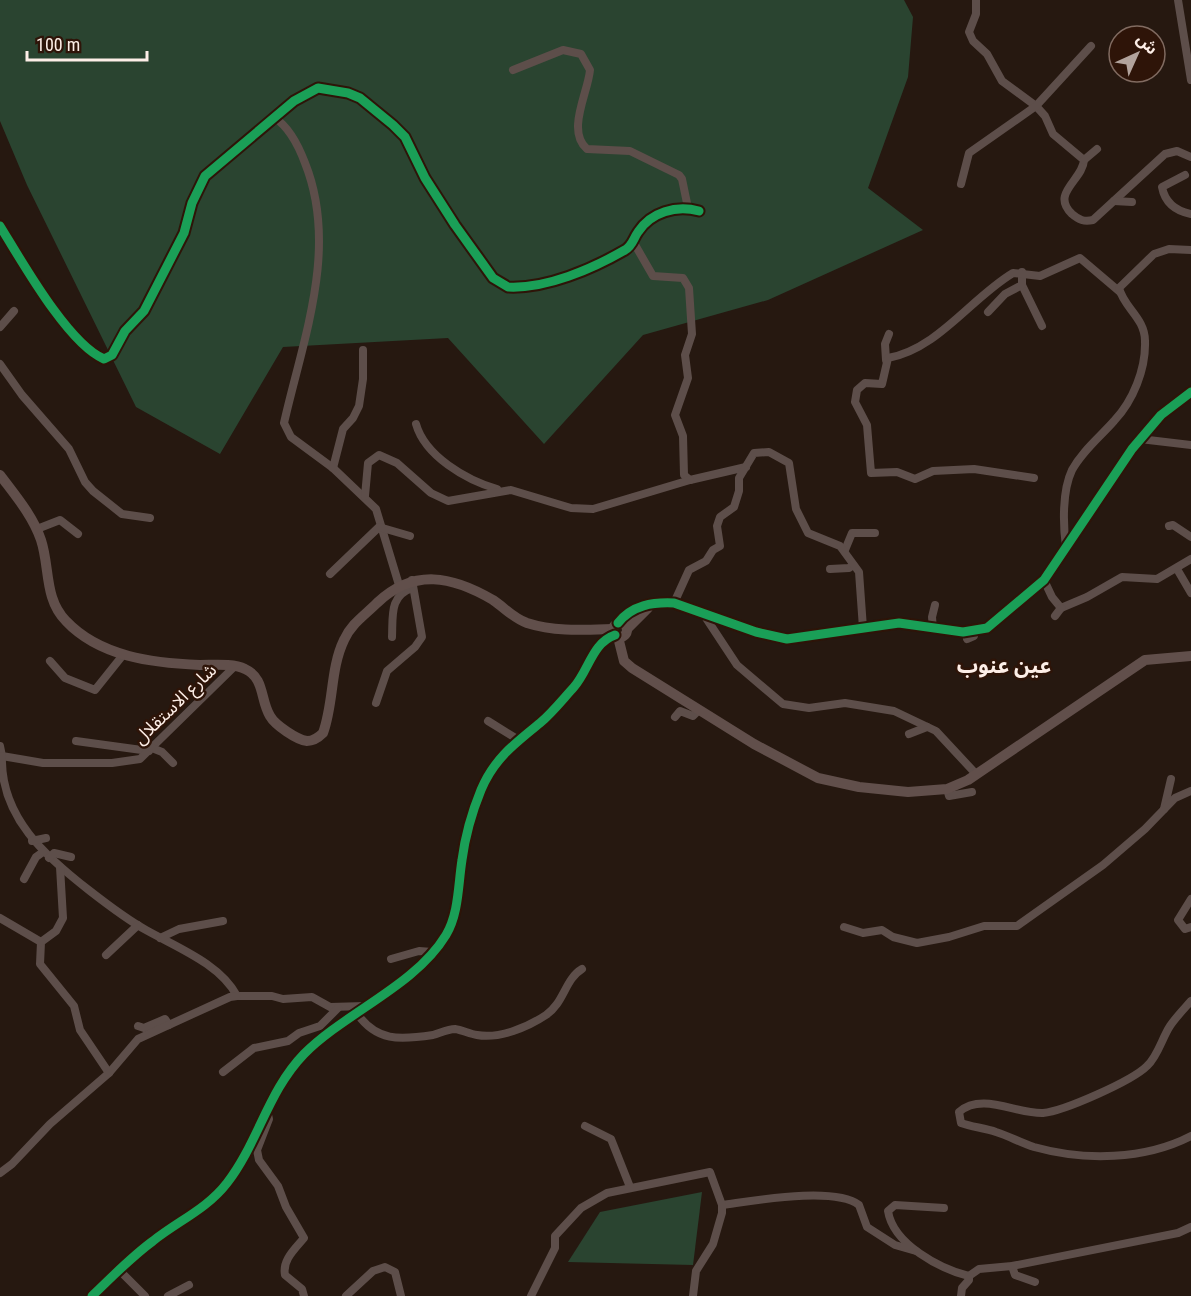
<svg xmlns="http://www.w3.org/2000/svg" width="1191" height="1296" viewBox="0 0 1191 1296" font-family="'Roboto Condensed','Noto Sans Arabic',sans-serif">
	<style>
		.green { fill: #2a4430 }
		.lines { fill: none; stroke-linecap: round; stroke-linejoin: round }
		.street { stroke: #5d4e4a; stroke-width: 8 }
		.secondary { stroke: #614f4b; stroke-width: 10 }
		.cycleway-casing { stroke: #2e1408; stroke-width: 13 }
		.cycleway { stroke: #1a9f57; stroke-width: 9 }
		.labels { text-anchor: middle; stroke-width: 5; stroke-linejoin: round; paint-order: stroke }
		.street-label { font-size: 18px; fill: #fdeee7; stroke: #2e1408 }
		.quarter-label { font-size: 21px; font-weight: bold; fill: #fdeee7; stroke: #2e1408 }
	</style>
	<rect width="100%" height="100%" fill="#261810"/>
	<g class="green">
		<path d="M0 0H904L913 17 908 77 868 188 923 230 768 300 643 335 544 444 448 338 283 347 220 454 136 407 27 185 0 121Z"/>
		<path d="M702 1192 693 1265 568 1262 600 1212Z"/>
	</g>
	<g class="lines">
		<g class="street">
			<path d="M976 0V14L969 32 973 41 987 54 1002 81 1036 106 1045 116 1053 134 1084 160C1083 180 1050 193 1072 214 1079 220 1084 222 1093 220L1165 154 1177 151 1191 157"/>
			<path d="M1178 0 1191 80"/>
			<path d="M513 70 563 50 581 54 590 70C588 93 566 131 587 149L630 151 679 175 682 179 688 208"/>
			<path d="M275 118C290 128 299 147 305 163 339 248 303 339 284 423L291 437 333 468 376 509 399 585"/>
			<path d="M1084 160 1097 149"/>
			<path d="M1185 175 1162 187C1165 203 1176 211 1191 214"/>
			<path d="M961 184 969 153 1036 106 1091 46"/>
			<path d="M1114 201 1132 202"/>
			<path d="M0 226C21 260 68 344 104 359L112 355 125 331 144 311 184 233 192 203 205 176 294 101 318 88 348 93 360 98 393 125 405 137 425 178 455 225 493 278 508 287C546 289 592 269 625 250 633 245 633 239 638 232 651 212 676 205 699 211"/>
			<path d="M634 243 653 276 683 278 689 288 692 334 685 355 688 378 675 415 683 436 684 475 690 480 746 467"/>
			<path d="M1022 285 1042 326"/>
			<path d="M988 312 1005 294 1022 285V272"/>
			<path d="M0 327 14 311"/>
			<path d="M886 360 885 344 889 334"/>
			<path d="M0 364 22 395 69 449 85 482 93 491 122 514 150 518"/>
			<path d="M416 424C425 456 466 480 497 489"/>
			<path d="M1140 439 1191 445"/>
			<path d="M333 468 343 429 353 418 359 406 363 379V350"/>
			<path d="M1034 478 974 469 933 471 915 479 897 472 871 473 867 425 855 402 857 390 865 383 882 384 888 358C938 349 971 298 1013 273L1040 276 1080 258 1120 292"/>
			<path d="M365 496 368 463 379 455 397 463 431 493 448 501 511 490 571 508 593 509 690 480"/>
			<path d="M1169 526 1173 525 1191 537"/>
			<path d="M37 529 60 520 78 534"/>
			<path d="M1066 547C1063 525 1062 491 1072 470 1083 450 1100 437 1114 421 1133 401 1146 369 1145 341 1145 318 1124 308 1119 288L1154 254 1169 249 1191 250"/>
			<path d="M845 550 852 533H875"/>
			<path d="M830 569 849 568 853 565"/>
			<path d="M1177 569 1191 593"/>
			<path d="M330 574 379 527 410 536"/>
			<path d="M1044 580 1052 597 1061 608 1087 597 1122 577 1157 579 1191 559"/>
			<path d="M674 603 689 570 706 561 713 550 720 546 717 526 720 517 734 507 739 491V478L754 453 769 452 789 463 796 509 808 533 840 546 859 572 863 628"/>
			<path d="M704 615 737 665 783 704 809 708 845 703 894 711 936 731 976 774"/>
			<path d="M1055 616 1061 608"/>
			<path d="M933 629 932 617 935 605"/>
			<path d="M392 637C393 617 389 595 413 588"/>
			<path d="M967 639 974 636 975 631"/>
			<path d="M50 661 65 678 95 690 123 655"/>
			<path d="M376 703 387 671 415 647 422 637 412 580"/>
			<path d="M675 717 680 711 693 716 699 710"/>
			<path d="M488 721 517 739"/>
			<path d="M909 734 927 727"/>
			<path d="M76 741 149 751"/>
			<path d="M0 746 2 756 43 763H112L140 759 235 666"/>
			<path d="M152 748 162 752 173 763"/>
			<path d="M2 756C0 817 46 857 90 891 108 905 126 919 146 930 178 948 220 964 237 996H272L283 999 312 997 330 1007 365 1006"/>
			<path d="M947 789 949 796 972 792"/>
			<path d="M1164 809 1171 779"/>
			<path d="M32 841 46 838"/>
			<path d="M49 858 54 853 71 857"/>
			<path d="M60 867 63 918 56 931 41 942 40 964 74 1006 80 1030 109 1073"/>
			<path d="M24 879 36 857 43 852"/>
			<path d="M1191 899 1178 920 1185 929 1191 927"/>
			<path d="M0 918 41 942"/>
			<path d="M844 927 863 933 882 930 893 937 917 943 949 937 984 926H1017L1103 865 1145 829 1175 798 1191 791"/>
			<path d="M160 938 179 929 223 921"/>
			<path d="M106 955 138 925"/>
			<path d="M391 959 419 951 432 952"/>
			<path d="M1191 1001C1184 1009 1176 1017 1170 1026 1162 1038 1158 1056 1147 1066 1132 1081 1064 1111 1043 1113 1016 1114 982 1092 959 1112L961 1123C972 1127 985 1128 996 1132 1009 1136 1021 1143 1034 1147 1084 1161 1145 1160 1191 1136"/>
			<path d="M356 1012C376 1042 400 1040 433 1035 440 1033 448 1029 455 1029 462 1030 470 1034 477 1035 500 1039 528 1027 546 1015 564 1003 565 979 582 969"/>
			<path d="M138 1026 144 1028 165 1019 169 1025"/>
			<path d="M223 1072 254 1048 288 1041 299 1033 320 1026 338 1008"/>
			<path d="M267 1110 269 1119 257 1150 259 1160 278 1186 286 1207 304 1238C295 1249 282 1260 285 1275L302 1289 304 1296"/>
			<path d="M585 1126 611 1139 630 1187"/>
			<path d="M0 1173 12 1164 50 1124 109 1073 138 1039 230 997 237 996"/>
			<path d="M722 1205C753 1201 834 1186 859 1205L867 1227 895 1245 916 1251"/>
			<path d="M944 1208 895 1205 888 1211C893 1244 940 1269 969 1276"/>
			<path d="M1012 1266 1015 1275 1035 1282"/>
			<path d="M119 1270 145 1296"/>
			<path d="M168 1296 189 1285"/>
			<path d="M346 1296 373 1271 385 1267 395 1272 401 1296"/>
			<path d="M531 1296 555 1248V1236L581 1208 607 1193 710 1172 722 1205V1213L713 1244 696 1271 693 1296"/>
			<path d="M961 1296 962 1288 969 1280V1276L979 1269 1012 1266 1178 1233 1191 1227"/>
		</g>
		<g class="secondary">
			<path d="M0 475C15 495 33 516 41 540 50 567 44 599 66 621 100 657 153 663 200 665 214 665 233 663 245 669 265 678 260 700 270 716 275 725 297 740 307 741 314 741 319 737 323 733 334 703 330 669 344 640 351 624 365 615 377 603 414 568 452 576 493 600 505 608 513 618 527 623 555 632 583 630 613 629"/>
			<circle cx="620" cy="630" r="7"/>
			<path d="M618 623C632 605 653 602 674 603L756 632 787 639 899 623 963 632 987 628 1044 580 1132 449 1161 415 1191 392"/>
			<path d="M627 629 648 608"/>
			<path d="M618 637 624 661 632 668 754 744 818 778 859 787 908 792 947 789 968 780 1145 660 1191 656"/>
			<path d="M92 1296C112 1277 131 1257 153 1241 178 1221 207 1209 227 1183 258 1143 268 1091 304 1054 346 1012 415 986 446 935 459 913 458 885 462 860 465 837 472 812 481 790 494 759 514 744 540 723 552 713 563 699 574 687 589 670 592 643 615 635"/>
		</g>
		<defs>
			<g id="cycleway">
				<path d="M0 226C21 260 68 344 104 359L112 355 125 331 144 311 184 233 192 203 205 176 294 101 318 88 348 93 360 98 393 125 405 137 425 178 455 225 493 278 508 287C546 289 592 269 625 250 633 245 633 239 638 232 651 212 676 205 699 211"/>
				<path d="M618 623C632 605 653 602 674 603L756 632 787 639 899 623 963 632 987 628 1044 580 1132 449 1161 415 1191 392"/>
				<path d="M92 1296C112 1277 131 1257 153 1241 178 1221 207 1209 227 1183 258 1143 268 1091 304 1054 346 1012 415 986 446 935 459 913 458 885 462 860 465 837 472 812 481 790 494 759 514 744 540 723 552 713 563 699 574 687 589 670 592 643 615 635"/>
			</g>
		</defs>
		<use href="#cycleway" class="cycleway-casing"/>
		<use href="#cycleway" class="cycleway"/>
	</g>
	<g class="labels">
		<g class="street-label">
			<text transform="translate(175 704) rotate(-44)" y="6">شارع الاستقلال</text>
		</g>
		<g class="quarter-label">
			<text x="1004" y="673">عين عنوب</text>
		</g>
	</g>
	<g transform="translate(1137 54) rotate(45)"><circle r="28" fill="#2e1408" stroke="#816b61" stroke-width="1.5"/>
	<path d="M0-4.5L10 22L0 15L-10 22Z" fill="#b2a39c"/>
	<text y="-9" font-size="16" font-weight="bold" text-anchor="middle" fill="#fdeee7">ش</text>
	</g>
	<path d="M27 51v9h120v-9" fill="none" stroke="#fdeee7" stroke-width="3"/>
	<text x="36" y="51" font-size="18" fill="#fdeee7" stroke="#2e1408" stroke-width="4.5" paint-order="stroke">100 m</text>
</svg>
